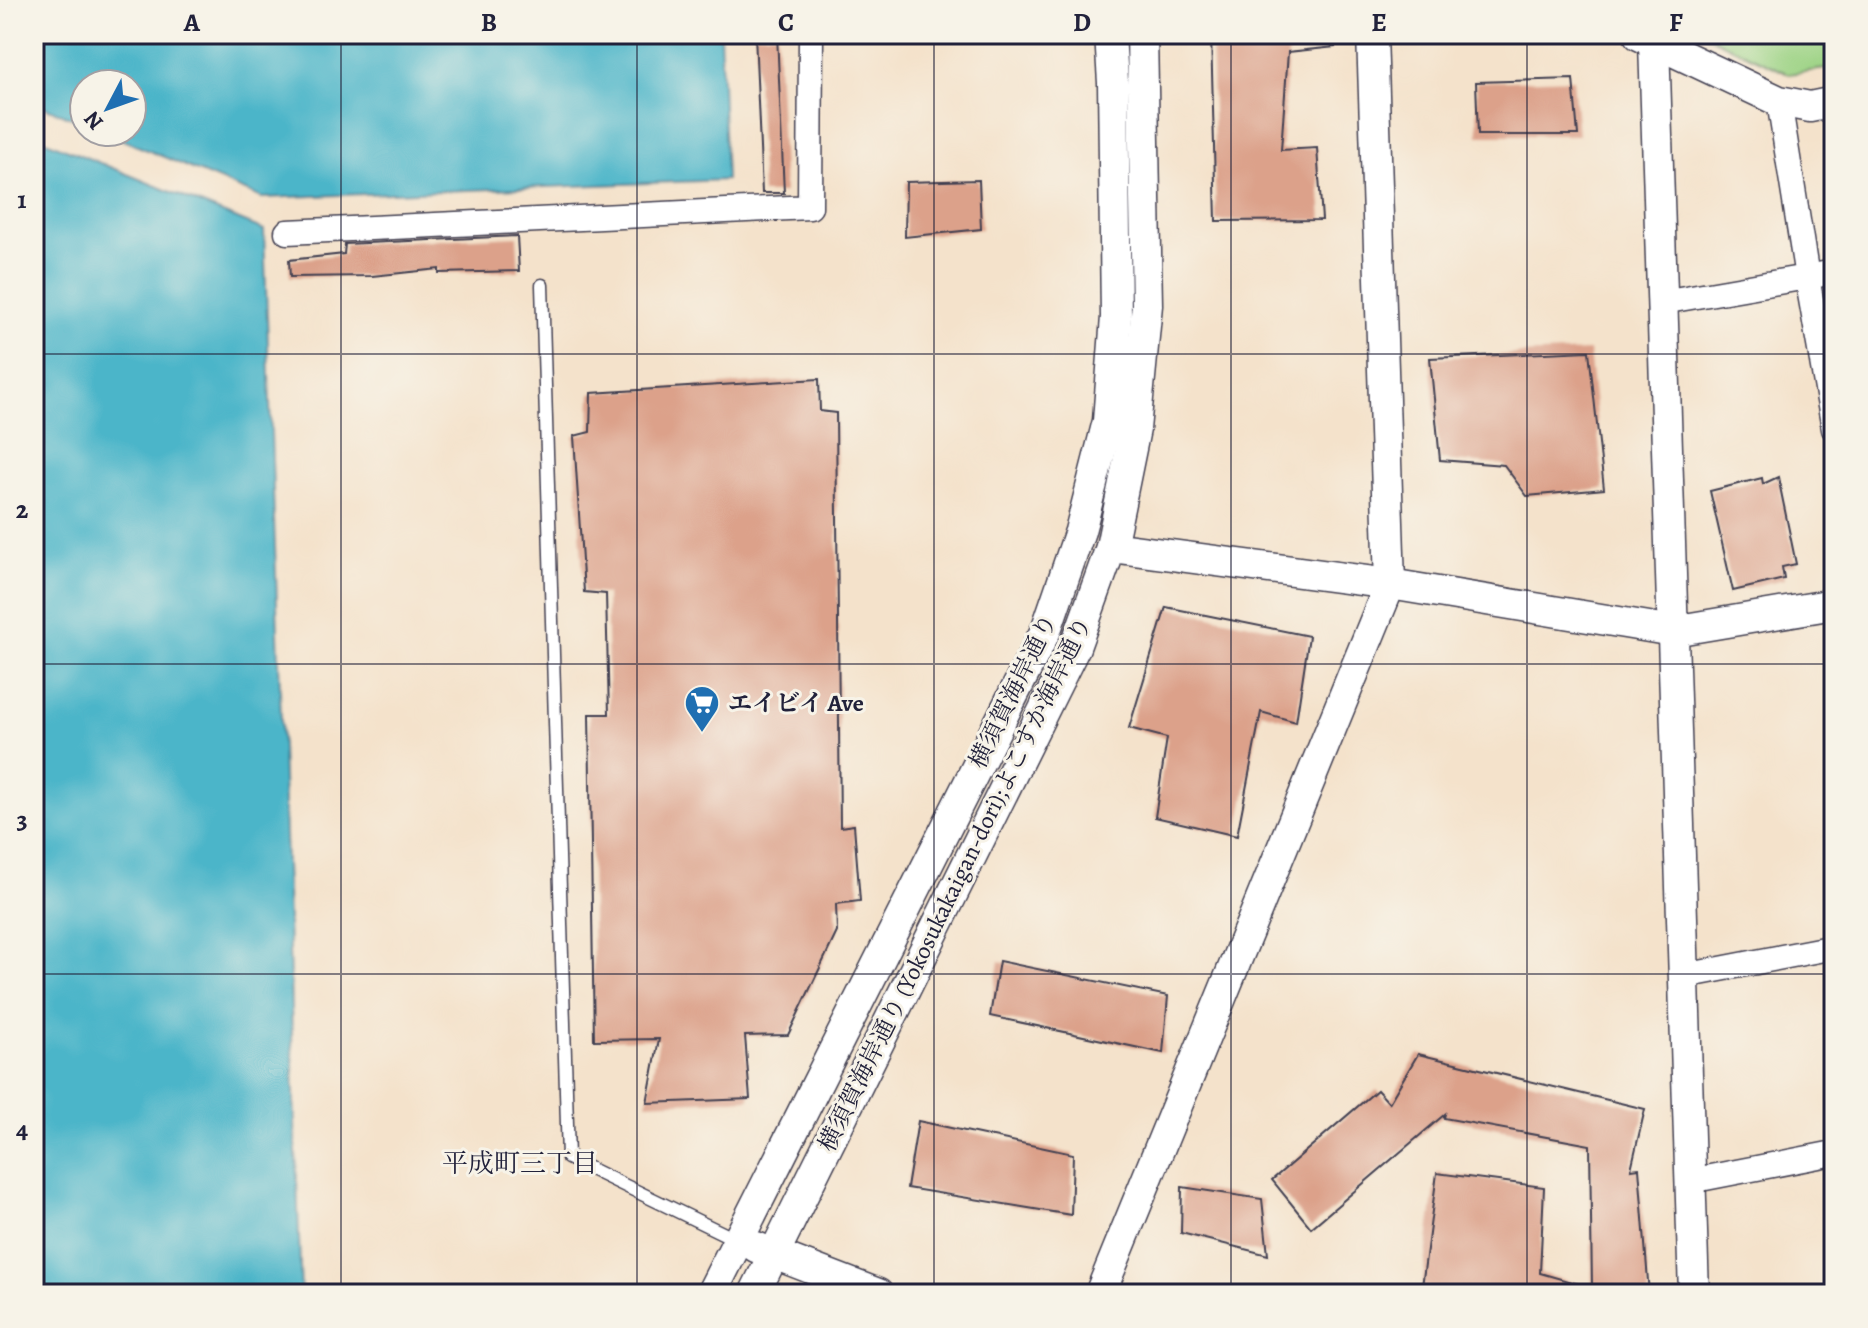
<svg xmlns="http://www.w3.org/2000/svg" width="1868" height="1328" viewBox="0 0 1868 1328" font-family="Alegreya,'Noto Serif JP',serif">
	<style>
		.green { fill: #9dd385; stroke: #607a60; stroke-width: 2 }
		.water { fill: #4bb5c9; stroke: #366c82; stroke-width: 2 }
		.building { fill: #dca18a }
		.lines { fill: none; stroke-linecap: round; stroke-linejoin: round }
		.service-casing { stroke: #423f51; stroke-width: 15 }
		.minor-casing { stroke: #423f51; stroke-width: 27 }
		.tertiary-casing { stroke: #423f51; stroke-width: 33 }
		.service { stroke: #fff; stroke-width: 12 }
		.minor { stroke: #fff; stroke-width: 24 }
		.tertiary { stroke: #fff; stroke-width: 30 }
		.grid { fill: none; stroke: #22223b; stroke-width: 2; stroke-opacity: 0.55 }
		.labels { text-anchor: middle; stroke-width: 6; stroke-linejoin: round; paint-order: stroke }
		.street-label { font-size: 24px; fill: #22223b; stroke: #f7f3e8 }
		.poi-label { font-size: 24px; font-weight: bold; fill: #22223b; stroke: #f7f3e8; text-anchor: start }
		.neighbourhood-label { font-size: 26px; fill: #22223b; stroke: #f7f3e8 }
		.neatline { fill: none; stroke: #22223b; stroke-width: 3 }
		.grid-label { font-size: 26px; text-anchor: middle; font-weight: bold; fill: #22223b }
	</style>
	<rect width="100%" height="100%" fill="#f7f3e8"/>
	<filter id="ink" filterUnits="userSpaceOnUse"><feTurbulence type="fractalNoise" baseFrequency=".0125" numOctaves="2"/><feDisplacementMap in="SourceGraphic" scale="16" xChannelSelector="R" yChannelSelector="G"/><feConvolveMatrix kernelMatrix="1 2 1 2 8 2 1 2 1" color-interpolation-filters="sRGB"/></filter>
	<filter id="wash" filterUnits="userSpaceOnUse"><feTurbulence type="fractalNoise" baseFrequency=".006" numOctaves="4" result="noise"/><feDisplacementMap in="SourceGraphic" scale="32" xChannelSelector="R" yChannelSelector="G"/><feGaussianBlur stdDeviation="1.8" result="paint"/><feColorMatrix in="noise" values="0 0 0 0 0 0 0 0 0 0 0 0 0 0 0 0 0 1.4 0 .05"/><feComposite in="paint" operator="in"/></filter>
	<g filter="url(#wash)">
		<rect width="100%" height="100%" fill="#f4e2cb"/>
		<path class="green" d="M1703 34H1826L1834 68 1789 74Z"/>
		<g class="water">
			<path d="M34 34H720L726 180 262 198 104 132H132V84H84V123L34 103Z"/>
			<path d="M34 136 264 230 301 1294H34Z"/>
		</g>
		<g id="blocks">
			<g class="building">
				<path d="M755 34H777L784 193H762Z"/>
				<path d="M1211 34H1334L1335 47 1288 52 1281 150 1317 148 1322 220 1216 221Z"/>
				<path d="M1573 79 1578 135H1478L1476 82Z"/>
				<path d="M979 180 981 229 905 237 906 182Z"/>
				<path d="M517 236 519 271 439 273V269L372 276 290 277 289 260 344 254 345 244Z"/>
				<path d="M1589 351 1604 489 1527 496 1504 465 1440 460 1430 358Z"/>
				<path d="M819 379 820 411 836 413 840 827 854 825 860 901 836 904 837 932 788 1035 745 1036 750 1099 647 1103 659 1039 594 1040 589 714H609L606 594 584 592 574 436 590 432 591 393Z"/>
				<path d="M1778 477 1796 564 1782 567 1784 579 1733 591 1710 491 1762 478 1763 484Z"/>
				<path d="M1166 607 1309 636 1296 722 1261 712 1237 836 1155 817 1167 738 1129 728Z"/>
				<path d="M999 961 1168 996 1163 1053 990 1016Z"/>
				<path d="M1418 1054 1645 1109 1631 1169 1639 1168 1649 1294H1421L1437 1173 1544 1187 1540 1273 1592 1288 1590 1145 1444 1118 1445 1114 1311 1228 1272 1180 1377 1090 1389 1103Z"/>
				<path d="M918 1121 1073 1154 1071 1215 907 1188Z"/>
				<path d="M1182 1187 1262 1199 1268 1255 1181 1233Z"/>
			</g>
		</g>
	</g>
	<g filter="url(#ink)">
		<use href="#blocks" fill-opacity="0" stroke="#423f51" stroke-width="2"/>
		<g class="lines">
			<defs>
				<path id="service" d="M542 285 568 1158 739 1241"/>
				<g id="minor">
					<path d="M1779 101 1807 277 1834 272"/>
					<path d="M287 232 810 207 811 34"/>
					<path d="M1662 302 1807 277 1834 429"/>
					<path d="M1684 976 1834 947"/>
					<path d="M1690 1181 1834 1153"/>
				</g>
				<g id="tertiary">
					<path d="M1639 35 1779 101 1810 107 1834 102"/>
					<path d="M1654 42 1694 1294"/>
					<path d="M1111 547 1390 584 1673 631 1834 604"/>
					<path d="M756 1247 878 1294"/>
					<path d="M711 1294 1046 630 1080 531 1108 421 1116 317 1113 83 1110 34"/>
					<path d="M754 1294 1075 647 1111 547 1135 429 1147 305 1142 34"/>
					<path d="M1100 1294 1390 584 1372 34"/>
				</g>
			</defs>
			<use href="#service" class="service-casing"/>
			<use href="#minor" class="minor-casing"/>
			<use href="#tertiary" class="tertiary-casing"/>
			<use href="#service" class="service"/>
			<use href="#minor" class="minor"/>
			<use href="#tertiary" class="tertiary"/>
		</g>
	</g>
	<path class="grid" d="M341 34V1294M637 34V1294M934 34V1294M1231 34V1294M1527 34V1294M34 354H1834M34 664H1834M34 974H1834"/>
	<defs>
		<symbol id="supermarket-pin" viewBox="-11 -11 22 30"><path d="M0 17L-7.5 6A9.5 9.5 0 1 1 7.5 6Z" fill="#1f6fb2" stroke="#f7f3e8"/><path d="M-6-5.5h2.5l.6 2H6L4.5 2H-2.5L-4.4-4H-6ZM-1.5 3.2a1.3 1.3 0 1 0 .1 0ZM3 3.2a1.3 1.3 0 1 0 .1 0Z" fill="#fff"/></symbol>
	</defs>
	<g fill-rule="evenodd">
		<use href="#supermarket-pin" x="682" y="683" width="40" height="54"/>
	</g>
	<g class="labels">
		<g class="street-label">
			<text transform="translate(1013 691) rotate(-64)" y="8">横須賀海岸通り</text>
			<text transform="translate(955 884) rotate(-64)" y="8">横須賀海岸通り (Yokosukakaigan-dori);よこすか海岸通り</text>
		</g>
		<g class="poi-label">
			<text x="728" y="711">エイビイ Ave</text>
		</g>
		<g class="neighbourhood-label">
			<text x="520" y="1172">平成町三丁目</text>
		</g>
	</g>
	<rect width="1868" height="1328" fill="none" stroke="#f7f3e8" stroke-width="88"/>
	<g transform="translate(108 108) rotate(229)"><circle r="38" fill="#f7f3e8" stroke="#a29fa3" stroke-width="2"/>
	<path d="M0-6L14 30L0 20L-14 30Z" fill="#1f6fb2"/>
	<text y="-12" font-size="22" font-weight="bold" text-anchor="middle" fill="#22223b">N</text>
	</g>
	<rect x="44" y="44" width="1780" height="1240" class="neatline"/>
	<g class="grid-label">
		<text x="192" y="31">A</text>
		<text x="489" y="31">B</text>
		<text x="786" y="31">C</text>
		<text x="1082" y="31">D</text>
		<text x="1379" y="31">E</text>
		<text x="1676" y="31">F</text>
		<text x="22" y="208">1</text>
		<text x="22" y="518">2</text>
		<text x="22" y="828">3</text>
		<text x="22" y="1138">4</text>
	</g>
</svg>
